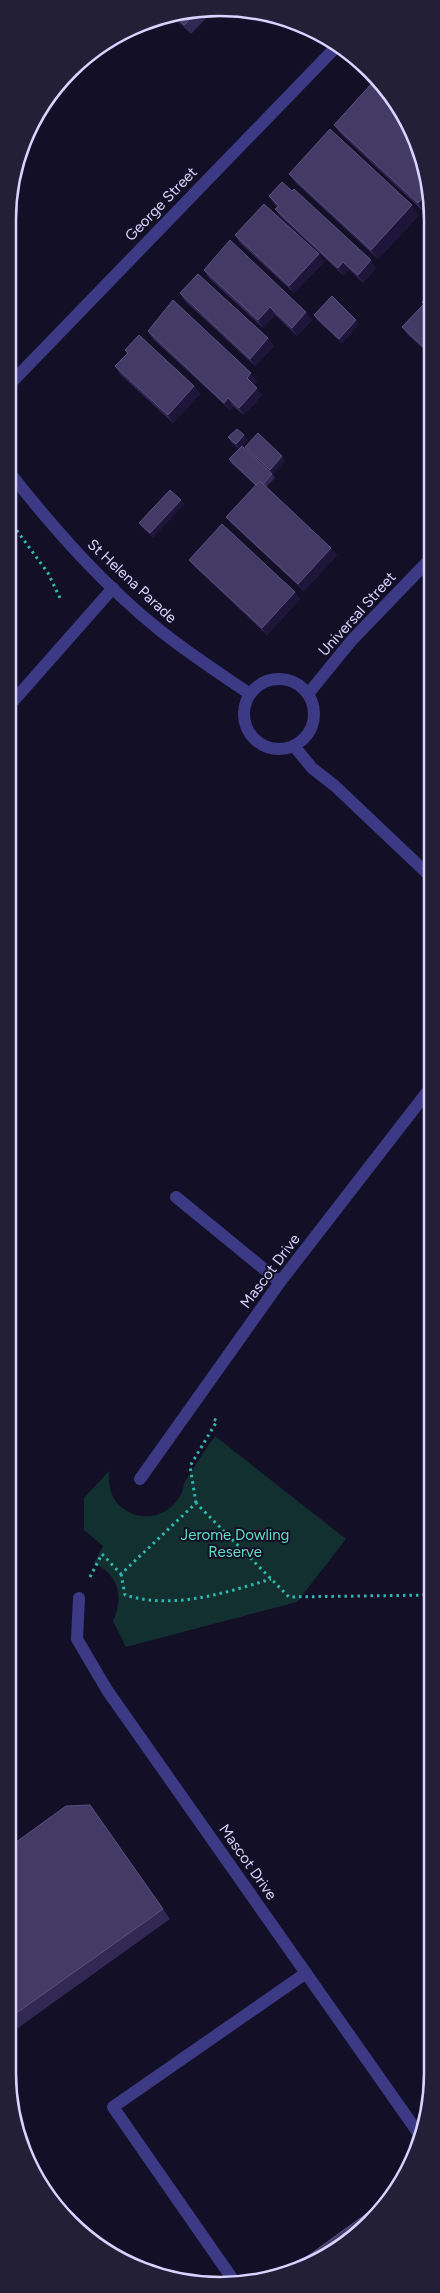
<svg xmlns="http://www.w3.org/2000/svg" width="440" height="2293" viewBox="0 0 440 2293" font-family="Figtree,sans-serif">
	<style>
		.green { fill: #12302f }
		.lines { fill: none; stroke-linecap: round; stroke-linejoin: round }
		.path { stroke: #2fb8b0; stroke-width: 3; stroke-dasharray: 2.5 4; stroke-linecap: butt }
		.minor { stroke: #3d3a85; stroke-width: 12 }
		.wall { fill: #312854 }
		.shaded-wall { fill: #1d163a }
		.building { fill: #433a66; stroke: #5a527e }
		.labels { text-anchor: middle; stroke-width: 4; stroke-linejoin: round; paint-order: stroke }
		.street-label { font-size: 15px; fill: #d9d4ff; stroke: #130f26 }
		.park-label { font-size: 15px; fill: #5fe0c0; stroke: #130f26 }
		.rim { fill: none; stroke: #d9d4ff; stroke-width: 2.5 }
	</style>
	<rect width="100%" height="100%" fill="#130f26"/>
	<path class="green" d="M215 1436 346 1539 297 1602 126 1647 113 1621C124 1597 119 1575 94 1563L103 1546 84 1530V1498L109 1471C108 1486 111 1500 124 1509 143 1523 169 1516 180 1496 184 1490 183 1483 187 1478 196 1464 205 1450 215 1436Z"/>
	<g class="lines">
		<g class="path">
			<path d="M9 520 48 573 60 598"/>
			<path d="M196 1503 190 1466 217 1421 214 1419"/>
			<path d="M121 1574 125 1595C173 1610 225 1593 271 1579"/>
			<path d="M90 1577 102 1554 121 1574 196 1503 289 1597 431 1595"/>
		</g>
		<g class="minor">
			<path d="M9 385 337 46"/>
			<path d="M9 472C55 530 104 586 162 632 190 654 220 674 250 694"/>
			<circle cx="279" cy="714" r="35"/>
			<path d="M308 694 352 640 432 557"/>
			<path d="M9 706 113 588"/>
			<path d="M294 746 312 768 335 786 432 878"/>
			<path d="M176 1197 280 1282"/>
			<path d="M140 1479 280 1282 431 1087"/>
			<path d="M79 1598 77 1639 107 1690 419 2134"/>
			<path d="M234 2281 113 2107 306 1973"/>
		</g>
	</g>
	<g class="wall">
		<path d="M212 12 191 34 170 14Z"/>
		<path d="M334 125 416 138 432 205 425 213 341 134Z"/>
		<path d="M289 174 419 215 378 259 296 183Z"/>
		<path d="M269 196 376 268 363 283 349 269 343 275 281 217 275 209 277 207 274 204Z"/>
		<path d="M235 235 324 262 294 293 240 243Z"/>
		<path d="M204 270 312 320 297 336 275 315 263 328 209 278Z"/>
		<path d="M432 292V357L408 335 402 327 423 304Z"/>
		<path d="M180 293 274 346 255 366 185 301Z"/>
		<path d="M314 315 359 324 342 343 317 320Z"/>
		<path d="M148 331 257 381 253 385 262 395 244 415 233 406 230 410 153 339Z"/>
		<path d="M125 350 194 386 200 394 173 423 120 374 115 366 127 353Z"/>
		<path d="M244 435 247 440 242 446 272 474 275 478 266 487 337 555 304 591 232 524 226 517 255 485 232 464 229 459 239 449 231 442 228 437Z"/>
		<path d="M245 447 285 460 273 474 248 451Z"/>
		<path d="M184 504 153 537 142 527 139 523Z"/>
		<path d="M189 560 300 599 267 635 195 567Z"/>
		<path d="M90 1805 170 1919 11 2033 8 2029V1848Z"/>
	</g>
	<g class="shaded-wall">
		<path d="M22 154 25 157 19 163Z"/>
		<path d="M17 171 20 176 12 185Z"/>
		<path d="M429 192 432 205 425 213 418 203Z"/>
		<path d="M412 205 419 215 378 259 371 250Z"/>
		<path d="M319 254 324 262 294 293 289 286Z"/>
		<path d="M371 260 376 268 363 283 358 275Z"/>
		<path d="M343 262 349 269 343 275 338 268Z"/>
		<path d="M270 307 275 315 263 328 258 320Z"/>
		<path d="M306 312 312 320 297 336 292 328Z"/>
		<path d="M356 320 359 324 342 343 339 339Z"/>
		<path d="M268 338 274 346 255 366 250 359Z"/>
		<path d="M251 373 257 381 252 386 247 378Z"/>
		<path d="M194 386 200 394 173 423 168 415Z"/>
		<path d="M257 388 262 395 244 415 239 408Z"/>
		<path d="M228 398 233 406 230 410 224 403Z"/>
		<path d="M244 435 247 440 239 449 236 444Z"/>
		<path d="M282 456 285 460 273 474 270 470Z"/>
		<path d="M181 500 184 504 153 537 150 533Z"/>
		<path d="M331 548 337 555 304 591 298 584Z"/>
		<path d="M295 592 300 599 267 635 262 628Z"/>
	</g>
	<g class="building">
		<path d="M196 13 184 25 173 14Z"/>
		<path d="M373 82 388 96 416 138 429 192 418 203 334 125Z"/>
		<path d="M330 129 412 205 371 250 289 174Z"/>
		<path d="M282 182 292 191 294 189 371 260 358 275 343 262 338 268 275 209 279 206 269 196Z"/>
		<path d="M264 204 319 254 289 286 235 235Z"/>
		<path d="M230 240 306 312 292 328 270 307 258 320 204 270Z"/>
		<path d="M198 274 268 338 250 359 180 293Z"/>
		<path d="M432 292V355L402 327 424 304 422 302Z"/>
		<path d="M332 296 356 320 339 339 314 315Z"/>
		<path d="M173 300 251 373 247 378 257 388 239 408 228 398 224 403 148 331Z"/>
		<path d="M139 335 194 386 168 415 115 366 128 353 125 350Z"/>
		<path d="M237 429 244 435 236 444 228 437Z"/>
		<path d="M258 433 282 456 270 470 245 447Z"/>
		<path d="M242 446 272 474 263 484 260 481 256 485 229 459Z"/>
		<path d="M260 481 331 548 298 584 226 517Z"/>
		<path d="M170 490 181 500 150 533 139 523Z"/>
		<path d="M222 524 295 592 262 628 189 560Z"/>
		<path d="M90 1805 163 1909 8 2019V1848L66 1806Z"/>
		<path d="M388 2198 360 2233 288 2274 283 2275V2274Z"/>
	</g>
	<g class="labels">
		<g class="street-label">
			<text transform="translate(161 204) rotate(-46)" y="5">George Street</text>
			<text transform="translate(132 581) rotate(43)" y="5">St Helena Parade</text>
			<text transform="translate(357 614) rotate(-48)" y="5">Universal Street</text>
			<text transform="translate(270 1271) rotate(-53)" y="5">Mascot Drive</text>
			<text transform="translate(248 1862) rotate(55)" y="5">Mascot Drive</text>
		</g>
		<g class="park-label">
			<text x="235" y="1540">Jerome Dowling<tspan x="235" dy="17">Reserve</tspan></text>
		</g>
	</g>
	<path d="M0 0H440V2293H0ZM220 16H220A204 204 0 0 1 424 220V2073A204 204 0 0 1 220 2277H220A204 204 0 0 1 16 2073V220A204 204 0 0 1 220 16Z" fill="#231f37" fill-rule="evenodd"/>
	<path class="rim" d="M220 16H220A204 204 0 0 1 424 220V2073A204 204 0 0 1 220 2277H220A204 204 0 0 1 16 2073V220A204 204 0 0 1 220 16Z"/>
</svg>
